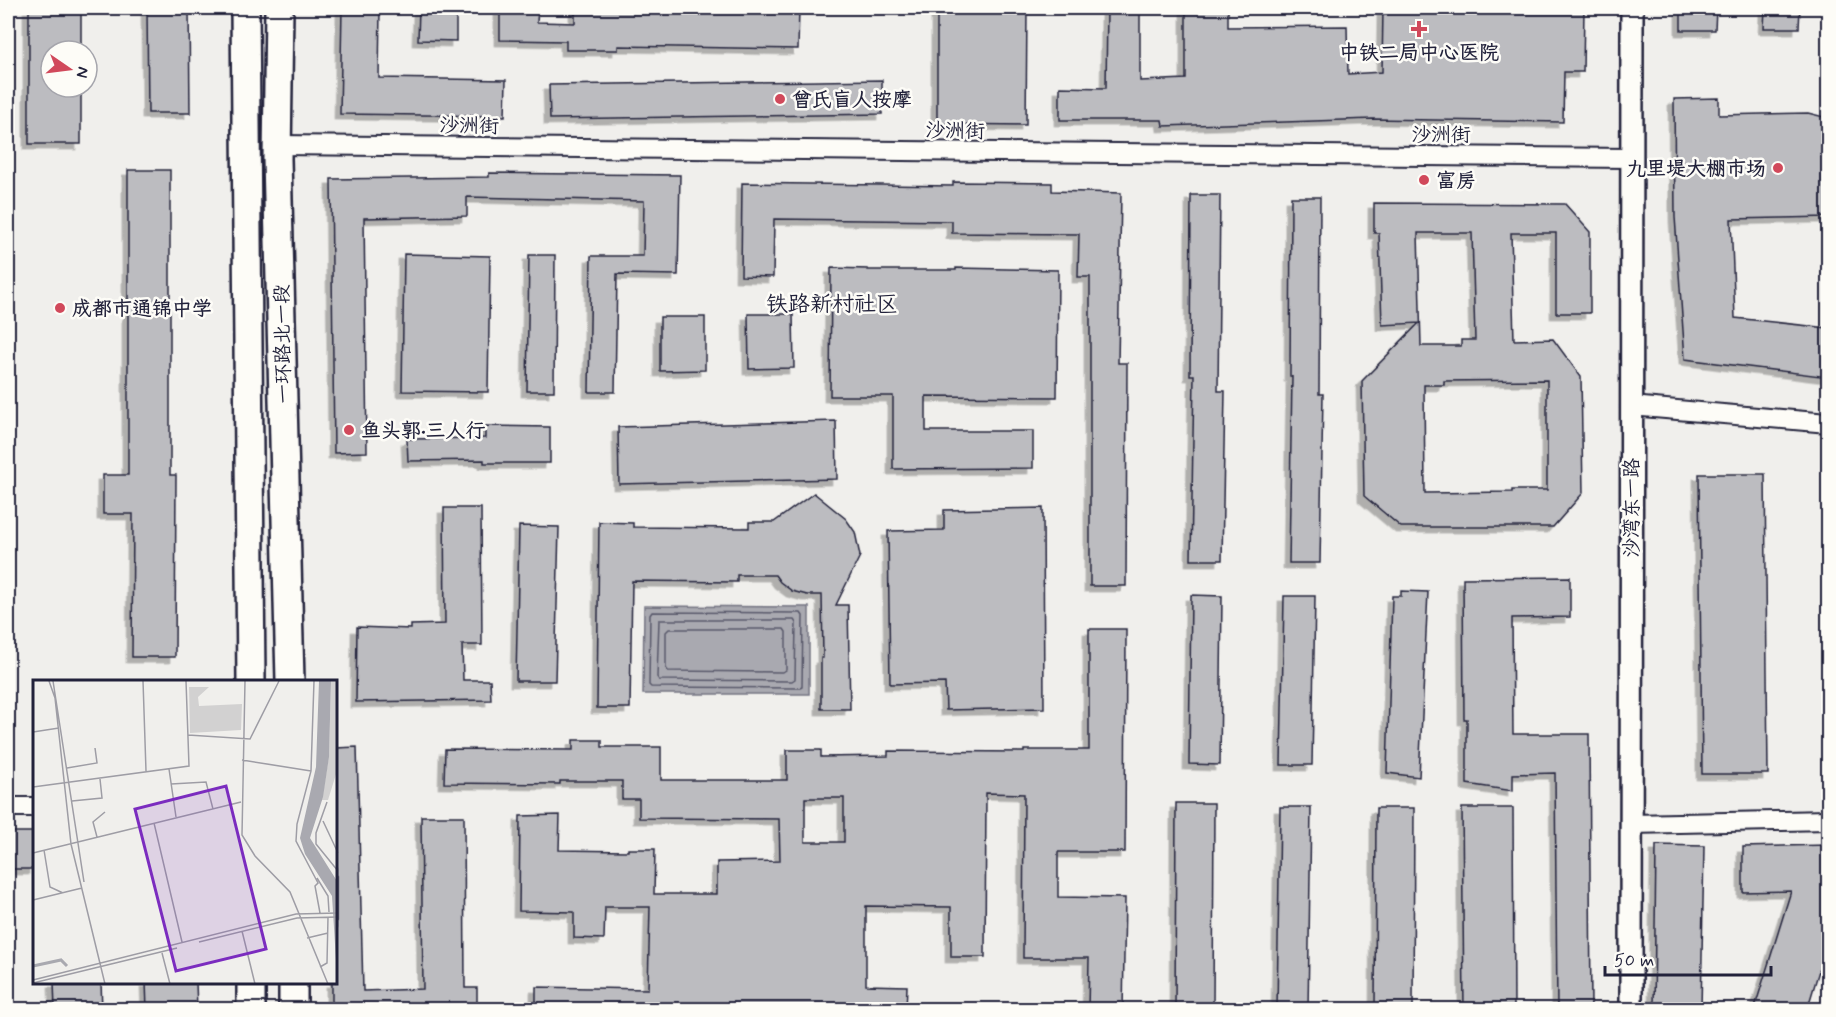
<svg xmlns="http://www.w3.org/2000/svg" width="1836" height="1017" viewBox="0 0 1836 1017" font-family="Mynerve,'LXGW WenKai TC',sans-serif">
	<style>
		.water { fill: #a9a9b0; stroke: #737381; stroke-width: 1.5 }
		.lines { fill: none; stroke-linecap: round; stroke-linejoin: round }
		.shore { stroke: #58586a; stroke-width: 1.5 }
		.building { fill: #bcbcc0; stroke: #22223b; stroke-width: 1.5; fill-rule: evenodd; filter: url(#shadow) }
		.minor-casing { stroke: #22223b; stroke-width: 22 }
		.tertiary-casing { stroke: #22223b; stroke-width: 26 }
		.primary-casing { stroke: #22223b; stroke-width: 32 }
		.minor { stroke: #fdfcf7; stroke-width: 18 }
		.tertiary { stroke: #fdfcf7; stroke-width: 21 }
		.primary { stroke: #fdfcf7; stroke-width: 27 }
		.poi-dot { fill: #d1495b; stroke: #fdfcf7; stroke-width: 2 }
		.labels { text-anchor: middle; stroke-width: 5; stroke-linejoin: round; paint-order: stroke }
		.poi-label { font-size: 20px; font-weight: bold; fill: #22223b; stroke: #fdfcf7; text-anchor: start }
		.street-label { font-size: 20px; fill: #22223b; stroke: #fdfcf7 }
		.quarter-label { font-size: 22px; fill: #22223b; stroke: #fdfcf7 }
		.inset-river { fill: none; stroke: #a9a9b0; stroke-width: 3 }
		.inset-road { fill: none; stroke: #9e9da5; stroke-width: 1.5 }
		.view { fill: #7b2cbf; fill-opacity: 0.15; stroke: #7b2cbf; stroke-width: 3 }
		.inset-edge { fill: none; stroke: #22223b; stroke-width: 3 }
	</style>
	<defs>
		<filter id="shadow"><feDropShadow dx="-5.5" dy="5.5" stdDeviation="0" flood-color="#0004"/></filter>
	</defs>
	<rect width="100%" height="100%" fill="#f0efec"/>
	<filter id="ink" filterUnits="userSpaceOnUse"><feTurbulence type="fractalNoise" baseFrequency=".0167" numOctaves="2"/><feDisplacementMap in="SourceGraphic" scale="12" xChannelSelector="R" yChannelSelector="G"/><feConvolveMatrix kernelMatrix="1 2 1 2 8 2 1 2 1" color-interpolation-filters="sRGB"/></filter>
	<g filter="url(#ink)">
		<path class="water" d="M644 606 809 607V694H643Z"/>
		<g class="lines">
			<g class="shore">
				<path d="M652 612 801 613 803 616 802 687 800 688 651 687 649 685 650 615Z"/>
				<path d="M659 620H794L796 623 795 679 792 681 659 680 657 677Z"/>
				<path d="M669 629H784L786 632V670L783 672 668 671 666 668V632Z"/>
			</g>
		</g>
		<g class="building">
			<path d="M29 8H81V51H51V87H81V144H29Z"/>
			<path d="M147 8H189L190 113H148Z"/>
			<path d="M342 8H380L379 78 506 80 505 116 340 114Z"/>
			<path d="M419 8H456V41L418 40Z"/>
			<path d="M500 8H538L537 22 575 23V8H799L798 49 618 46V50H566V41L500 40Z"/>
			<path d="M937 8H1027L1026 125 937 124Z"/>
			<path d="M1107 8H1140V81L1186 79V8H1228V27L1347 26 1348 74 1382 72 1383 8H1584L1583 72H1564L1563 122 1373 119 1163 126 1162 120H1060V87L1106 88Z"/>
			<path d="M1681 8H1716L1715 30H1681Z"/>
			<path d="M1765 8H1800L1799 28H1764Z"/>
			<path d="M882 80V114L550 119 549 85Z"/>
			<path d="M1719 98V115L1808 113 1828 118V217L1731 219 1735 318 1828 328V377L1685 359 1675 217 1674 99Z"/>
			<path d="M128 170H170V475H176L175 657H132L133 514H103V475H128Z"/>
			<path d="M489 173 680 175 678 275 617 274 615 392H589L591 256H643L644 201 467 197V216L364 218 367 452 334 453 331 179 489 177Z"/>
			<path d="M953 182 1052 183V191L1121 193 1118 363H1127L1126 586H1090V277H1078L1079 234 952 233V221L774 219 773 277 741 276 742 183 953 186Z"/>
			<path d="M1191 195H1220L1218 391H1225L1222 560H1191L1194 375H1190Z"/>
			<path d="M1291 197H1320L1319 394H1323L1320 563H1289L1292 376H1290Z"/>
			<path d="M1374 203 1565 204 1590 232V313H1556V233H1511L1514 340 1553 339 1581 377 1583 493 1553 527H1401L1364 496 1362 381 1419 323 1382 325 1379 233H1374ZM1418 233H1472L1475 340H1461V346H1421ZM1547 380V490H1512V492L1425 493 1424 385H1444V381Z"/>
			<path d="M404 254 490 256 488 392 402 391Z"/>
			<path d="M529 255H555L554 391H527Z"/>
			<path d="M831 268 868 269V270H956V268L1058 270 1057 397 926 396V431H1033V468L893 469V396H830Z"/>
			<path d="M748 314H793L794 368 749 369Z"/>
			<path d="M660 317H705V370L660 371Z"/>
			<path d="M836 421 837 479 619 484 618 427Z"/>
			<path d="M485 426 550 427V463H484V460L408 461 407 439 485 438Z"/>
			<path d="M1699 474H1765L1768 774H1702Z"/>
			<path d="M814 493 846 519 855 532 860 556 836 605H848L850 709H821V658H823L822 595H807L792 591 780 582 775 575H737V582L632 581 630 708H597L599 522 633 523V527L749 528V522H774Z"/>
			<path d="M444 508H481L482 645H462L463 680H490L491 700 356 702 357 627 411 629V625L445 624Z"/>
			<path d="M1043 508 1044 708 946 710 945 683 890 684 888 531 944 530V510Z"/>
			<path d="M519 526 559 527 555 681H516Z"/>
			<path d="M1570 577V617L1512 618 1513 734H1589L1591 1010H1557L1555 773 1513 774V791L1467 784V719H1464L1463 578Z"/>
			<path d="M1401 591 1428 592 1419 777 1387 773 1392 596H1401Z"/>
			<path d="M1191 595 1222 596 1220 765 1189 764Z"/>
			<path d="M1284 596H1315L1312 765H1281Z"/>
			<path d="M1089 629H1126L1125 852H1058V897L1125 898 1123 1010H1088L1089 958H1023L1024 794 986 793 985 957H951V907L866 906V985L907 986 906 1010H536V987L648 989 650 907H605L604 939 574 938V912L519 911 520 816 560 815 559 850 628 851V849H655L654 894H717V862L780 861 779 819 639 818V799H622V781H560V784L444 783 445 749 573 750V740H602V747H661V780H787V750H821V757L888 756V751L1024 752V750H1089ZM805 798H844V842H805Z"/>
			<path d="M357 747 363 991 423 989 421 816H464L465 988H477V1010H332V982H336V748Z"/>
			<path d="M1176 803H1214L1213 1010H1175Z"/>
			<path d="M1280 807H1311L1308 1010H1277Z"/>
			<path d="M1376 808H1414L1413 1010H1375Z"/>
			<path d="M1462 808H1513L1514 1010H1464Z"/>
			<rect x="8" y="832" width="26" height="37"/>
			<path d="M1656 845 1704 846 1701 1010H1654Z"/>
			<path d="M1828 845V941L1807 1010H1754L1791 891 1743 892V847Z"/>
			<path d="M54 982H101L102 1010H55Z"/>
			<path d="M146 982H196L197 1010H147Z"/>
		</g>
		<g class="lines">
			<defs>
				<g id="minor">
					<path d="M277 145 1632 158"/>
					<path d="M1631 406 1828 423"/>
					<path d="M8 807H34"/>
					<path d="M1631 824 1828 820"/>
				</g>
				<path id="tertiary" d="M1631 1010 1632 8"/>
				<g id="primary">
					<path d="M245 8 251 681"/>
					<path d="M279 8 277 159 290 681"/>
					<path d="M293 982V1010"/>
					<path d="M251 1010V982"/>
				</g>
			</defs>
			<use href="#minor" class="minor-casing"/>
			<use href="#tertiary" class="tertiary-casing"/>
			<use href="#primary" class="primary-casing"/>
			<use href="#minor" class="minor"/>
			<use href="#tertiary" class="tertiary"/>
			<use href="#primary" class="primary"/>
		</g>
	</g>
	<g class="poi-dot">
		<path d="M1416 20h6v6h6v6h-6v6h-6v-6h-6v-6h6z"/>
		<circle cx="780" cy="99" r="6"/>
		<circle cx="1778" cy="168" r="6"/>
		<circle cx="1424" cy="180" r="6"/>
		<circle cx="60" cy="308" r="6"/>
		<circle cx="349" cy="430" r="6"/>
	</g>
	<g class="labels">
		<g class="poi-label">
			<text x="1419" y="59" text-anchor="middle">中铁二局中心医院</text>
			<text x="792" y="106">曾氏盲人按摩</text>
			<text x="1766" y="175" text-anchor="end">九里堤大棚市场</text>
			<text x="1436" y="187">富房</text>
			<text x="72" y="315">成都市通锦中学</text>
			<text x="361" y="437">鱼头郭·三人行</text>
		</g>
		<g class="street-label">
			<text transform="translate(469 125) rotate(1)" y="7">沙洲街</text>
			<text transform="translate(955 130) rotate(1)" y="7">沙洲街</text>
			<text x="1441" y="141">沙洲街</text>
			<text transform="translate(282 344) rotate(-91)" y="7">一环路北一段</text>
			<text transform="translate(1631 508) rotate(-90)" y="7">沙湾东一路</text>
		</g>
		<g class="quarter-label">
			<text x="832" y="311">铁路新村社区</text>
		</g>
	</g>
	<g transform="translate(33 680)">
		<rect width="304" height="304" fill="#f0efec"/>
		<path d="M298 1H304V91L295 120H289L296 76ZM156 7H176L165 17 166 26 209 24 208 50 157 53Z" fill="#d2d1d1"/>
		<path d="M286 1H298L296 77 290 117 277 158 304 201V296L299 216 272 174 267 158 283 87Z" fill="#a9a9b0"/>
		<path class="inset-river" d="M0 286 28 280 34 286"/>
		<path class="inset-road" d="M16 1 22 18 38 164 72 304M20 1 51 202M110 1 113 91M212 1 209 155 222 176 257 212 295 304M281 1 278 91 264 144 263 161 285 203 282 206 287 233M0 52 26 48M155 55 217 59 246 1M209 80 278 91M34 88 64 83 62 68M136 89 143 137M138 104 173 102 180 129M0 107 156 86 153 1M39 121 69 118 67 99M294 122 283 153V164L305 191M290 141 305 173M121 143 149 262M64 157 60 142 72 132M11 170 17 207 30 213M0 173 208 122M284 198 295 216 296 232M0 220 49 208M209 251 222 304M274 258 295 253M166 262 264 238 305 237M129 273 137 304M287 287 294 283 295 237M0 300 263 234 305 233M0 303 144 268"/>
		<path class="view" d="M193 106 233 269 143 291 102 129Z"/>
		<rect width="304" height="304" class="inset-edge"/>
	</g>
	<rect width="1836" height="1017" fill="none" stroke="#fdfcf7" stroke-width="30"/>
	<rect x="15" y="15" width="1806" height="987" fill="none" stroke="#22223b" stroke-width="2" filter="url(#ink)"/>
	<g transform="translate(69 69) rotate(104)"><circle r="28" fill="#fdfcf7" stroke="#a5a5ac" stroke-width="1.5"/>
	<path d="M0-4.5L10 22L0 15L-10 22Z" fill="#d1495b"/>
	<text y="-9" font-size="16" font-weight="bold" text-anchor="middle" fill="#22223b">N</text>
	</g>
	<path d="M1605 966v9h166v-9" fill="none" stroke="#22223b" stroke-width="3"/>
	<text x="1614" y="966" font-size="18" fill="#22223b" stroke="#fdfcf7" stroke-width="4.5" paint-order="stroke">50 m</text>
</svg>
